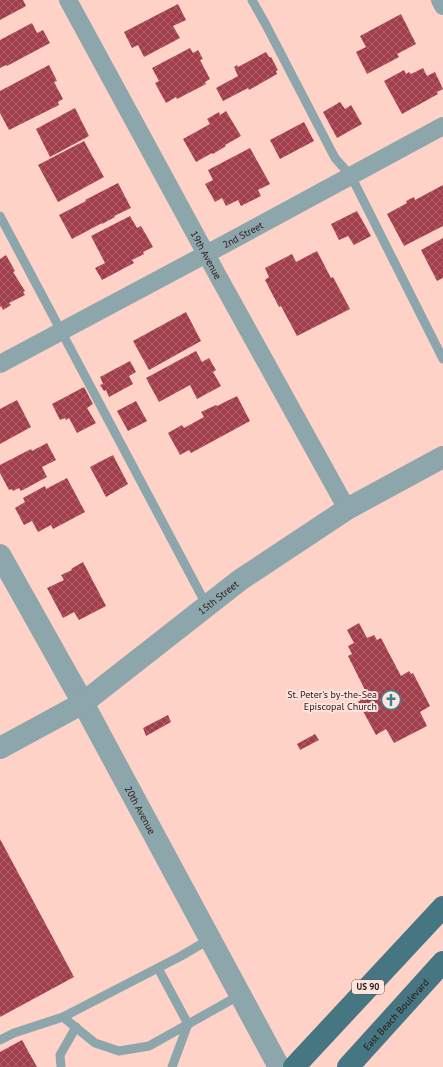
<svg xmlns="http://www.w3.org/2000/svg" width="443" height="1067" viewBox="0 0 443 1067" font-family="'PT Sans',sans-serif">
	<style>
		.building { fill: url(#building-cross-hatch) }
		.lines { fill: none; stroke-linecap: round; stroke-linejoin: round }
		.service { stroke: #8ca6ac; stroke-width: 9 }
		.minor { stroke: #8ca6ac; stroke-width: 18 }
		.tertiary { stroke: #8ca6ac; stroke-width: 22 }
		.primary { stroke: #457682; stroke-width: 22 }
		.labels { text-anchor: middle; stroke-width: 4; stroke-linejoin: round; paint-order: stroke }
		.shield { fill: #fce5df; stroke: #6a5550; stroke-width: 1 }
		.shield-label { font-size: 9px; font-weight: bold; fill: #2b1712 }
		.street-label { font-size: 10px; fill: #2b1712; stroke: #fce5df }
		.poi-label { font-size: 10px; fill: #2b1712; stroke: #fce5df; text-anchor: end }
	</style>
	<defs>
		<pattern id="building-cross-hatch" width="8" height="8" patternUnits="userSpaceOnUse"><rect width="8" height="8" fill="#a23d4b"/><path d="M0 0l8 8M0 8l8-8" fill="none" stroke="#ab626c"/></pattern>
	</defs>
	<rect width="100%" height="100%" fill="#ffd2c7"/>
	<g class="building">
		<path d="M0 0H23L26 6 0 20Z"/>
		<path d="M178 4 186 20 173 26 180 38 144 57 138 45 132 48 124 32Z"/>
		<path d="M401 14 416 44 397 54 399 57 367 74 356 52 366 47 360 36Z"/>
		<path d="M32 23 37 33 43 30 50 43 7 66 6 65 0 68V40Z"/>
		<path d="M190 48 193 53 198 50 203 59 200 60 210 79 205 82 206 84 177 99 176 97 166 103 155 83 159 81 152 68Z"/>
		<path d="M266 52 269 57H271L278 70 276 71 277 74 249 90 248 88 223 101 216 88 238 76 234 67 237 65 238 67Z"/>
		<path d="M49 65 57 81 54 82 63 99 58 102 59 105 9 130 0 113V91Z"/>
		<path d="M423 68 427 76 435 72 443 89 437 92 438 94 402 114 384 81 404 70 406 74 409 72 411 74Z"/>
		<path d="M340 102 345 109 351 105 362 124 337 138 323 112Z"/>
		<path d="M75 108 89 136 50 157 36 129Z"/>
		<path d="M226 111 241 136 225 145 226 146 213 154 212 153 196 162 183 139 210 124 207 119 219 112 220 115Z"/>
		<path d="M304 122 314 141 280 159 270 140Z"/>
		<path d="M84 141 104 177 58 202 38 165Z"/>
		<path d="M250 148 270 184 258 190 261 196 241 206 238 200 226 206 222 198 215 202 205 184 213 180 208 170Z"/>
		<path d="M118 183 131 208 114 216 115 217 102 224V223L72 239 59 215 86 201 85 200Z"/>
		<path d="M443 185V226L404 246 387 214 407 203 406 201 414 197 415 200Z"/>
		<path d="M357 211 371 236 354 245 348 236 339 240 331 224Z"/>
		<path d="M130 216 137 228 141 226 153 247 143 252 144 254 132 260 134 263 102 280 95 268 105 263 91 236Z"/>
		<path d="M443 238V278L437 281 421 250Z"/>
		<path d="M317 251 331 278 333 277 350 309 297 336 281 306 279 307 265 280 269 277 265 268 292 254 296 262Z"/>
		<path d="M6 255 15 271 13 272 25 291 23 292 25 295 9 303 11 305 3 310 1 306 0 307V259Z"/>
		<path d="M186 312 201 341 149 370 133 341Z"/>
		<path d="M196 351 202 362 209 358 216 370 213 372 221 386 197 399 190 385 159 402 146 378Z"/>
		<path d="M130 361 136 372 129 376 133 384 109 397 106 390 104 391 100 385 103 384 100 377Z"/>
		<path d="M84 387 93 404 87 408 96 423 77 433 69 418 66 420 65 418 60 420 52 404Z"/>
		<path d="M237 396 250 421 191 453 189 450 180 455 168 433 182 425 184 428 204 417 201 412 216 405 217 406Z"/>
		<path d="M17 400 31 427 0 444V409Z"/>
		<path d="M136 401 147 421 128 431 117 411Z"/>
		<path d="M47 443 56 460 42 467 47 477 21 491 19 488 13 491 12 489 9 490 0 473V465L31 449 32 451Z"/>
		<path d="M113 455 128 484 106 497 90 467Z"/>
		<path d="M67 478 85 512 53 529 51 525 38 532 32 521 24 525 15 508 25 502 23 498 45 486 46 489Z"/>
		<path d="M83 562 106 606 79 620 74 612 63 618 47 588 64 580 61 575 72 570 71 569Z"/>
		<path d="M359 623 367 638 374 635 377 640 381 638 401 676 409 671 411 674 413 673 430 706 420 712 427 726 394 743 386 729 376 735 358 702 361 700 360 698 367 694 348 656 352 654 348 646 354 643 347 630Z"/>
		<path d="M168 715 171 722 146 736 143 728Z"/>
		<path d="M315 734 319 740 300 750 297 744Z"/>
		<path d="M0 839 74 977 0 1017Z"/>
		<path d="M22 1040 37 1067H0V1052Z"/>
	</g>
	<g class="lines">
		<g class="service">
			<path d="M252 0 266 25 335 158 351 176 443 359"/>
			<path d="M0 216 207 606"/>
			<path d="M158 968 188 1024 172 1067"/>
			<path d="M63 1017 95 1043 119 1051 149 1046 240 995"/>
			<path d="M0 1040 14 1033 63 1017 181 956 210 939"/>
			<path d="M61 1067 60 1055 76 1027"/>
		</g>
		<g class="minor">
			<path id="s1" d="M68 0 218 276 347 509"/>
			<path d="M440 0 443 6"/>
			<path id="s2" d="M0 364 225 244 443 126"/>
		</g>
		<g class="tertiary">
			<path id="s3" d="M0 555 83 703 279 1067"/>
			<path id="s4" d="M0 748 83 703 240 580 347 509 443 457"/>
		</g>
		<g class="primary">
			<path d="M294 1067 443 907"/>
			<path id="s5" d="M348 1067 443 962"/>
		</g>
	</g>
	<defs>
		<symbol id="church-ring" viewBox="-11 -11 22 22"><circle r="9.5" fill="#fce5df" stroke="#3d8190" stroke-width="1.5"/><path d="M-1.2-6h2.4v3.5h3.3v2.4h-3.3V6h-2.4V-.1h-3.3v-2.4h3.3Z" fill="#3d8190"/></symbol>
	</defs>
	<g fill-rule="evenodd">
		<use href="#church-ring" x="380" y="689" width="22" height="22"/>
	</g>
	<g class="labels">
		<rect class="shield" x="352" y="980" width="32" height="14" rx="3"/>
		<g class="shield-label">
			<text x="368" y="990">US 90</text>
		</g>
		<g class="street-label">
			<text dy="4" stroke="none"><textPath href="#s2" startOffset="275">2nd Street</textPath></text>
			<text dy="4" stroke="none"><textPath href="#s1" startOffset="290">19th Avenue</textPath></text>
			<text dy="4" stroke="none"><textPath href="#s4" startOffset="266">15th Street</textPath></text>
			<text dy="4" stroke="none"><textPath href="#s3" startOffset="291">20th Avenue</textPath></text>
			<text dy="4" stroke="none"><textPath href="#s5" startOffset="71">East Beach Boulevard</textPath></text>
		</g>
		<g class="poi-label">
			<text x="377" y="698">St. Peter's by-the-Sea<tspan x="377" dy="12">Episcopal Church</tspan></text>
		</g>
	</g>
</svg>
